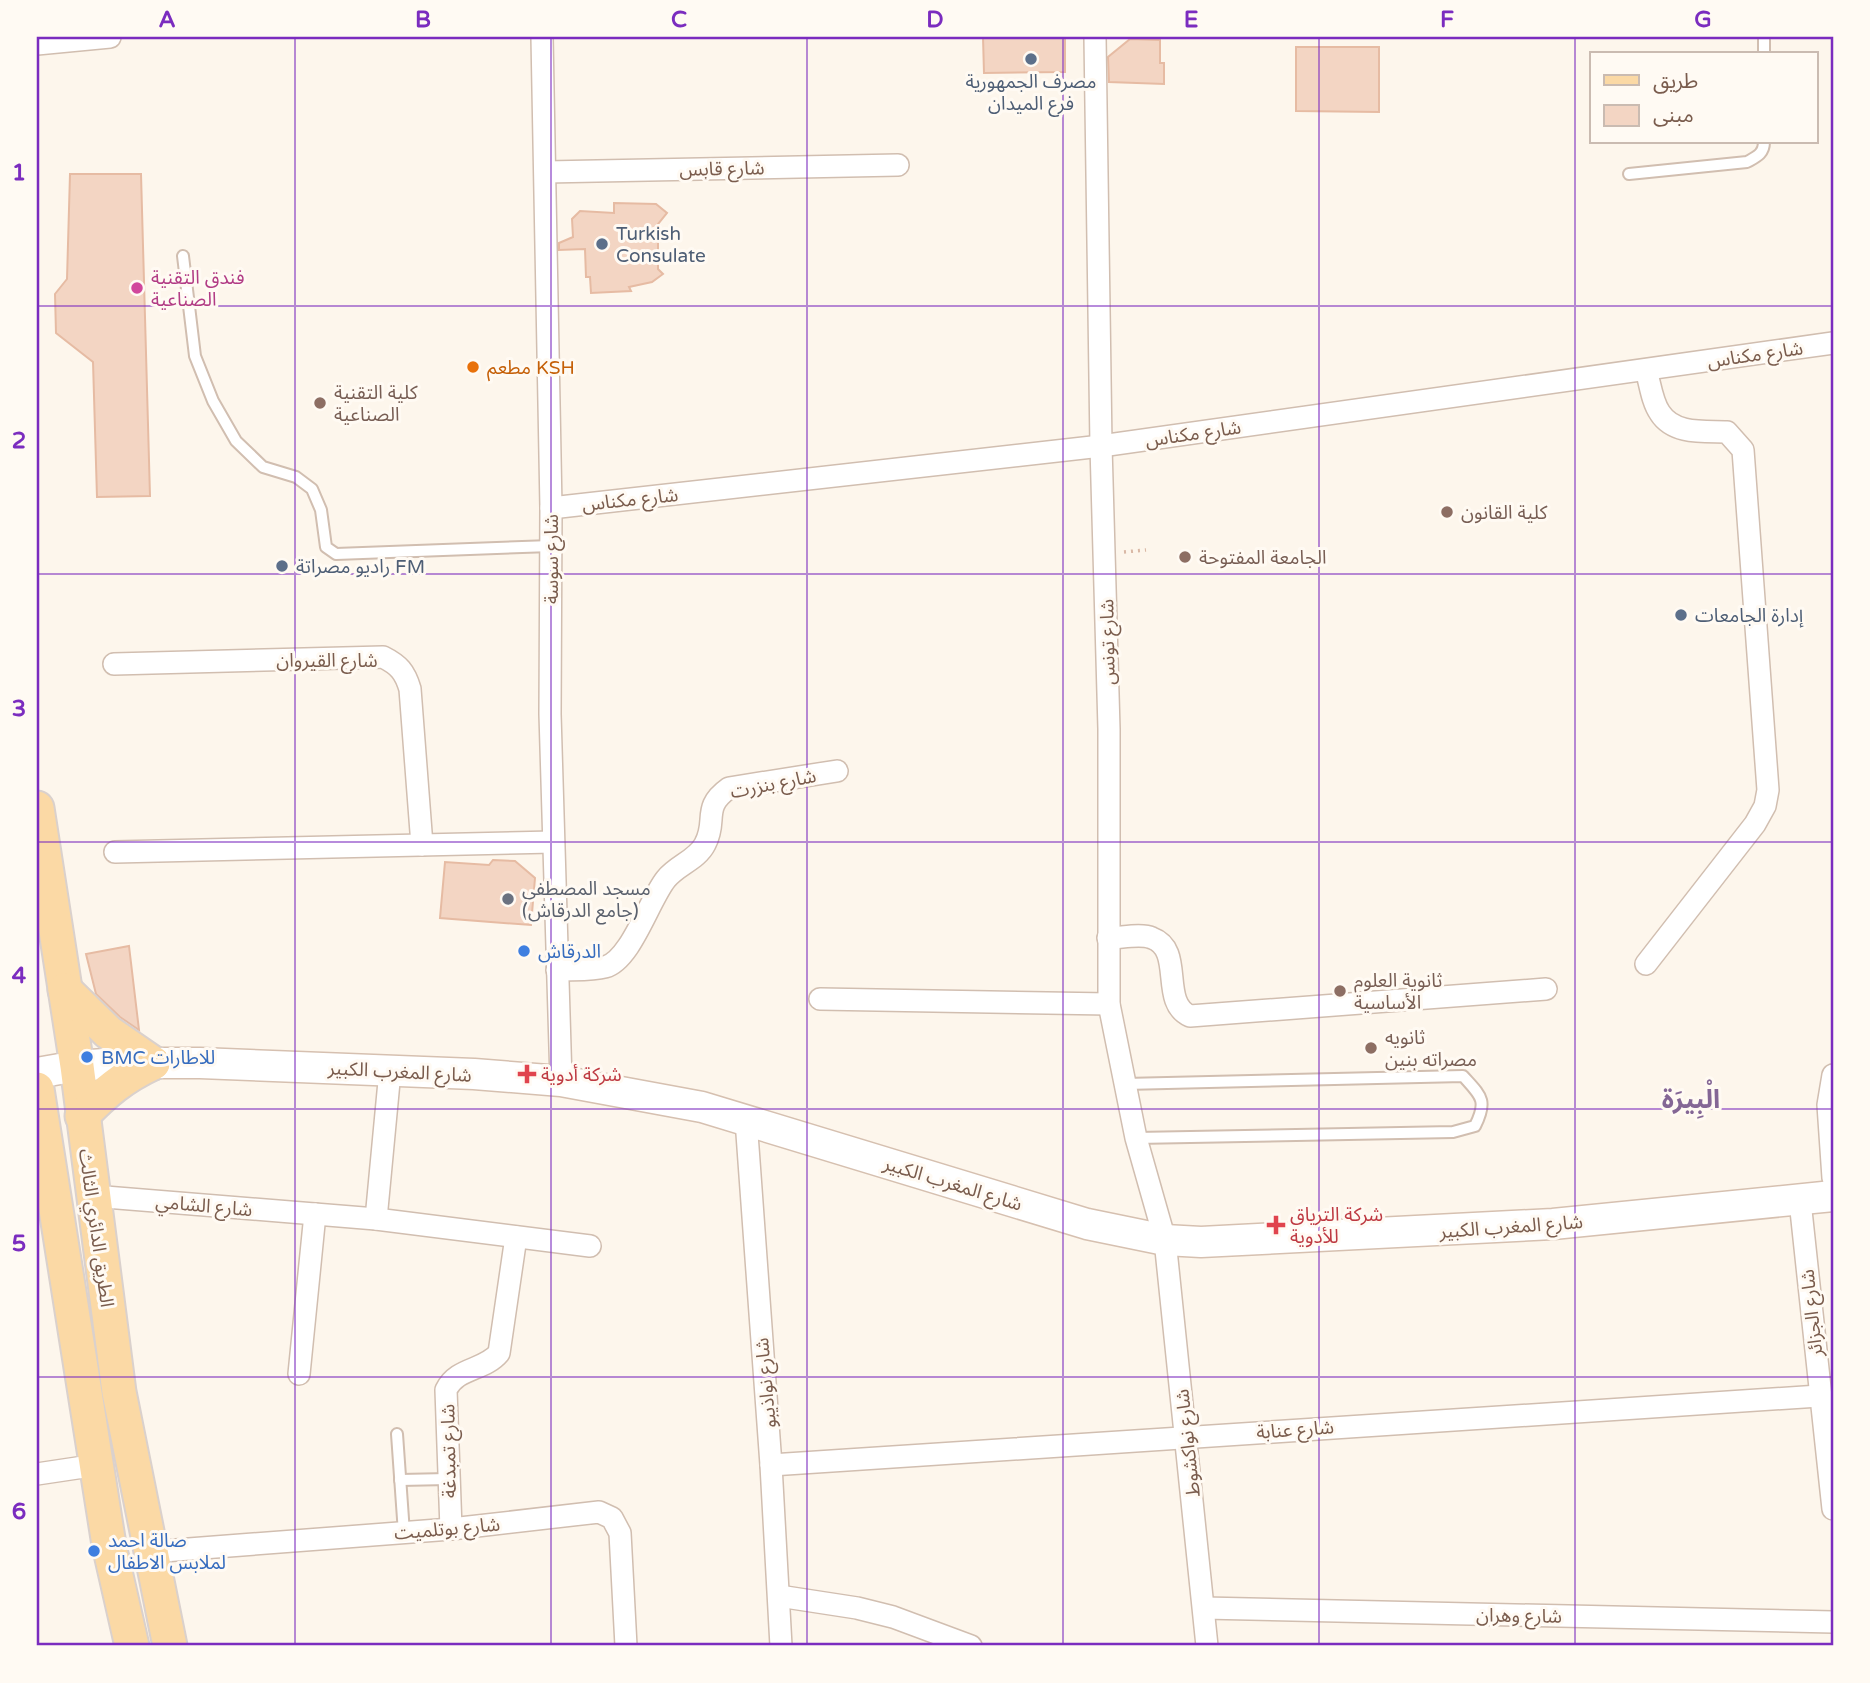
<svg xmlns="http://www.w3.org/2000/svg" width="1870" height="1683" viewBox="0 0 1870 1683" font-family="'Varela Round','Noto Sans Arabic',sans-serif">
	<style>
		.building { fill: #f3d5c3; stroke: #e6bba3; stroke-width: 2 }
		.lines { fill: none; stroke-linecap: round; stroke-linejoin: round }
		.lane-casing { stroke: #d1beb0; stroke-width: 14 }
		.street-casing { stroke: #d1beb0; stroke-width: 24 }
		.secondary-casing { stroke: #d6c0b0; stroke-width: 33 }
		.primary-casing { stroke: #dad1cd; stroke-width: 37 }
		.path { stroke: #d9b8a5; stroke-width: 3.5; stroke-dasharray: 2 5; stroke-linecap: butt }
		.lane { stroke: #fff; stroke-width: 10 }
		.street { stroke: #fff; stroke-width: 21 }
		.secondary { stroke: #fff; stroke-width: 30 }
		.primary { stroke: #fbd9a5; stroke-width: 33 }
		.grid { fill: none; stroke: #7b2cbf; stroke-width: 2; stroke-opacity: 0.55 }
		.service-dot { fill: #5c6f8a; stroke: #fffaf3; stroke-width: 2.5 }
		.hotel-dot { fill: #d1479c; stroke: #fffaf3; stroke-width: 2.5 }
		.food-dot { fill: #e8710a; stroke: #fffaf3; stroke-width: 2.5 }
		.education-dot { fill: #8d6e63; stroke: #fffaf3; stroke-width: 2.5 }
		.worship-dot { fill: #6b7280; stroke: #fffaf3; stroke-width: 2.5 }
		.shop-dot { fill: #3f7fe0; stroke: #fffaf3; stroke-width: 2.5 }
		.health-dot { fill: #e0444e; stroke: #fffaf3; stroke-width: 2.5 }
		.labels { text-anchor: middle; stroke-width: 6; stroke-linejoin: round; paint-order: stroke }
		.service-label { font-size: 19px; fill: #4e5e75; stroke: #fffaf3; text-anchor: start }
		.street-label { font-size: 19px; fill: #7a5c4d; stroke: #fffaf3 }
		.hotel-label { font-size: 19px; fill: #b23c85; stroke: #fffaf3; text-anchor: start }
		.food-label { font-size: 19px; fill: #c56008; stroke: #fffaf3; text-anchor: start }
		.education-label { font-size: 19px; fill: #785e54; stroke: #fffaf3; text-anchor: start }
		.worship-label { font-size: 19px; fill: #5b616d; stroke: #fffaf3; text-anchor: start }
		.shop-label { font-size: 19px; fill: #366cbe; stroke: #fffaf3; text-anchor: start }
		.health-label { font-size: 19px; fill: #be3a42; stroke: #fffaf3; text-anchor: start }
		.district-label { font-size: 26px; font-weight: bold; fill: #846695; stroke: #fffaf3 }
		.neatline { fill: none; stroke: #7b2cbf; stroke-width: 2.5 }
		.grid-label { font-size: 23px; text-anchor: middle; font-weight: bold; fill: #7b2cbf }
	</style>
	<rect width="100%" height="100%" fill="#fdf6ec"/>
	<g class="building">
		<path d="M983 37H1065V72L984 73Z"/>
		<path d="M1130 39 1160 40V63H1164V84L1109 82 1108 57Z"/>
		<path d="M1296 47H1379V112L1296 111Z"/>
		<path d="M70 174H141L150 496 97 497 93 362 56 333 55 294 67 279Z"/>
		<path d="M614 203 656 204 667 213 658 224V269L663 274 652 282 629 287 631 291 591 293 590 277H586L585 249 559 250V243L573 237 572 219 580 211 614 213Z"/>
		<path d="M493 860 515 861 535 878 531 925 440 918 445 862 489 865Z"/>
		<path d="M129 946 139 1030 120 1017 96 994 86 954Z"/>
	</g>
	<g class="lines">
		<defs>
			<g id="lane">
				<path d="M1764 37V54"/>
				<path d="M1629 174 1747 162C1756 157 1764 154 1764 142"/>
				<path d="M183 256 195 356 213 401 236 441 263 467 296 477 312 489 321 510 326 547 336 554 551 546"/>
				<path d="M1125 1084 1463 1076C1481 1096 1488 1100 1475 1126L1453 1132 1136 1138"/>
				<path d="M397 1434 404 1533"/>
				<path d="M400 1480 448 1479"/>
			</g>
			<g id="street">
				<path d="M542 37 551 508 550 714 561 1081"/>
				<path d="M1095 37 1101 446 1109 729V1004L1136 1138 1165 1240 1207 1646"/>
				<path d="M37 44 110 37"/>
				<path d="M546 172 898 165"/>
				<path d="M551 508 1101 446 1833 343"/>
				<path d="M114 664 383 657C399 665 405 672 410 689L422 845"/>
				<path d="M115 852 553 842"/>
				<path d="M1108 938C1121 938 1141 933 1152 938 1185 950 1159 1002 1190 1016L1546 989"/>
				<path d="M1646 964 1755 824 1765 806 1768 790 1743 450 1727 432C1705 431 1674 435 1660 413 1652 402 1650 383 1646 370"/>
				<path d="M557 970C572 969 591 971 605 967 631 960 649 900 666 879 677 865 697 860 705 844 718 820 701 808 729 788L837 771"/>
				<path d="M820 999 1109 1004"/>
				<path d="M1833 1075 1828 1105 1833 1178"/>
				<path d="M746 1120 771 1465 781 1646"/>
				<path d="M93 1196 376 1219 590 1246"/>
				<path d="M1800 1201 1833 1509"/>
				<path d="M376 1219 390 1071"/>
				<path d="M299 1374 315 1214"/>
				<path d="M771 1465 1819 1396"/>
				<path d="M37 1474 97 1465"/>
				<path d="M451 1529 446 1390C457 1367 484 1371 499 1353L516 1237"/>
				<path d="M150 1552 451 1529 599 1512 612 1518 620 1533 626 1646"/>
				<path d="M779 1596 857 1608 893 1617 971 1646"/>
				<path d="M1204 1608 1833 1622"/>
			</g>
			<path id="secondary" d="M37 1073 77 1066 118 1063H200L474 1074 561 1081 702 1107 1087 1224 1165 1240 1201 1242 1553 1224 1833 1196"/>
			<g id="primary">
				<path d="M37 808 77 1066 119 1392 170 1646"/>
				<path d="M65 990 108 1032 153 1063"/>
				<path d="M37 1089 109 1545 132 1646"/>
				<path d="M82 1116C105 1092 123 1077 153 1063"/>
			</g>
		</defs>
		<use href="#lane" class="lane-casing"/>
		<use href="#street" class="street-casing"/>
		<use href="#secondary" class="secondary-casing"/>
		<use href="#primary" class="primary-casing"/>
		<path class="path" d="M1124 552 1146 550"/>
		<use href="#lane" class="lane"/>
		<use href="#street" class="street"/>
		<use href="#secondary" class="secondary"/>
		<use href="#primary" class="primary"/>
	</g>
	<path class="grid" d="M295 37V1646M551 37V1646M807 37V1646M1063 37V1646M1319 37V1646M1575 37V1646M37 306H1833M37 574H1833M37 842H1833M37 1109H1833M37 1377H1833"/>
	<g class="service-dot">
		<circle cx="1031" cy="59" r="7"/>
		<circle cx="602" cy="244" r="7"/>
		<circle cx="282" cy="566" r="7"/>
		<circle cx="1681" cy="615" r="7"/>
	</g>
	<circle class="hotel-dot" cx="137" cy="288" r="7"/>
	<circle class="food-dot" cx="473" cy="367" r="7"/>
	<g class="education-dot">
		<circle cx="320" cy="403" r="7"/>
		<circle cx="1447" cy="512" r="7"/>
		<circle cx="1185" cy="557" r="7"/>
		<circle cx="1340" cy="991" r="7"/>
		<circle cx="1371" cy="1048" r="7"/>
	</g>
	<circle class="worship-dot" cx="508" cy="899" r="7"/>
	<g class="shop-dot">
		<circle cx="524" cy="951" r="7"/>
		<circle cx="87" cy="1057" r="7"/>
		<circle cx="94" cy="1551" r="7"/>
	</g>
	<g class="health-dot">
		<path d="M523.5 1063.5h7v7h7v7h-7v7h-7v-7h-7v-7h7z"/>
		<path d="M1272.5 1214.5h7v7h7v7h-7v7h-7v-7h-7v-7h7z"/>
	</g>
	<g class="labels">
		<g class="service-label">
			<text x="1031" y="88" text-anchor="middle">مصرف الجمهورية<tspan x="1031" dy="22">فرع الميدان</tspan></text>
			<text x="616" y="240">Turkish<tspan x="616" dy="22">Consulate</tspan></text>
			<text x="296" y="573">راديو مصراتة FM</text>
			<text x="1695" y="622">إدارة الجامعات</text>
		</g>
		<g class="street-label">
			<text transform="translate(722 168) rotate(-1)" y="7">شارع قابس</text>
			<text transform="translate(1755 354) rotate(-8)" y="7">شارع مكناس</text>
			<text transform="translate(1193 433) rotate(-8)" y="7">شارع مكناس</text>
			<text transform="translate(630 499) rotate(-6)" y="7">شارع مكناس</text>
			<text transform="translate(551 559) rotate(-90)" y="7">شارع سوسة</text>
			<text transform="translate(1107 642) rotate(-91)" y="7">شارع تونس</text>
			<text x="327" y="667">شارع القيروان</text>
			<text transform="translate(773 783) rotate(-11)" y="7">شارع بنزرت</text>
			<text transform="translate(400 1071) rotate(3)" y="7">شارع المغرب الكبير</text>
			<text transform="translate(953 1183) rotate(17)" y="7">شارع المغرب الكبير</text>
			<text transform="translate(204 1205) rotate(5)" y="7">شارع الشامي</text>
			<text transform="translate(1511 1226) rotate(-4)" y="7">شارع المغرب الكبير</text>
			<text transform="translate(97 1228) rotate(82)" y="7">الطريق الدائري الثالث</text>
			<text transform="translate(1811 1313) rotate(-96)" y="7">شارع الجزائر</text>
			<text transform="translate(765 1383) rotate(-95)" y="7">شارع نواذيبو</text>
			<text transform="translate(1295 1429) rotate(-4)" y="7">شارع عنابة</text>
			<text transform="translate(1187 1443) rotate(-96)" y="7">شارع نواكشوط</text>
			<text transform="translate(448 1451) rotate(-91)" y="7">شارع تمبدغة</text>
			<text transform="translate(447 1528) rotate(-5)" y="7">شارع بوتلميت</text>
			<text transform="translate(1519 1615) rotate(1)" y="7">شارع وهران</text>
		</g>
		<g class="hotel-label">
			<text x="151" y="284">فندق التقنية<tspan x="151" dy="22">الصناعية</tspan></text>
		</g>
		<g class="food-label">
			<text x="487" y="374">مطعم KSH</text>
		</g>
		<g class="education-label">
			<text x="334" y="399">كلية التقنية<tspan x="334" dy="22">الصناعية</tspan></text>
			<text x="1461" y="519">كلية القانون</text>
			<text x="1199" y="564">الجامعة المفتوحة</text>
			<text x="1354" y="987">ثانوية العلوم<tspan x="1354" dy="22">الأساسية</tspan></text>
			<text x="1385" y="1044">ثانويه<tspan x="1385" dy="22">مصراته بنين</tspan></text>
		</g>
		<g class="worship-label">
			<text x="522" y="895">مسجد المصطفى<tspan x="522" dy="22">(جامع الدرقاش)</tspan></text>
		</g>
		<g class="shop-label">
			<text x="538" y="958">الدرقاش</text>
			<text x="101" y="1064">BMC للاطارات</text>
			<text x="108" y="1547">صالة احمد<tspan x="108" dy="22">لملابس الاطفال</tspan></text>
		</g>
		<g class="health-label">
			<text x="541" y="1081">شركة أدوية</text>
			<text x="1290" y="1221">شركة الترياق<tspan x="1290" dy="22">للأدوية</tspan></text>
		</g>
		<g class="district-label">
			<text x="1691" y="1108">الْبِيرَة</text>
		</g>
	</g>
	<rect width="1870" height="1683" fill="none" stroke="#fffaf3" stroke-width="77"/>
	<rect x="1590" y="52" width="228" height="91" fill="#fffaf3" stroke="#cabbb1" stroke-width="2"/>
	<rect x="1604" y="75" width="35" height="10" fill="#fbd9a5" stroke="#cabbb1" stroke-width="2"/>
	<text x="1653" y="88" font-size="21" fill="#7a5c4d">طريق</text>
	<rect x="1604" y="105" width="35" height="21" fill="#f3d5c3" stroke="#cabbb1" stroke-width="2"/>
	<text x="1653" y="122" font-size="21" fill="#7a5c4d">مبنى</text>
	<rect x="38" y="38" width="1794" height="1606" class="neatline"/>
	<g class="grid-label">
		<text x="167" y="27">A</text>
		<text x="423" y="27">B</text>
		<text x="679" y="27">C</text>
		<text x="935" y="27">D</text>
		<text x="1191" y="27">E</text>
		<text x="1447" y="27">F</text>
		<text x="1703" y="27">G</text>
		<text x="19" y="180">1</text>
		<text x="19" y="448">2</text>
		<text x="19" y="716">3</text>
		<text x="19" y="983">4</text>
		<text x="19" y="1251">5</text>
		<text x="19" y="1519">6</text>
	</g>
</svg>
